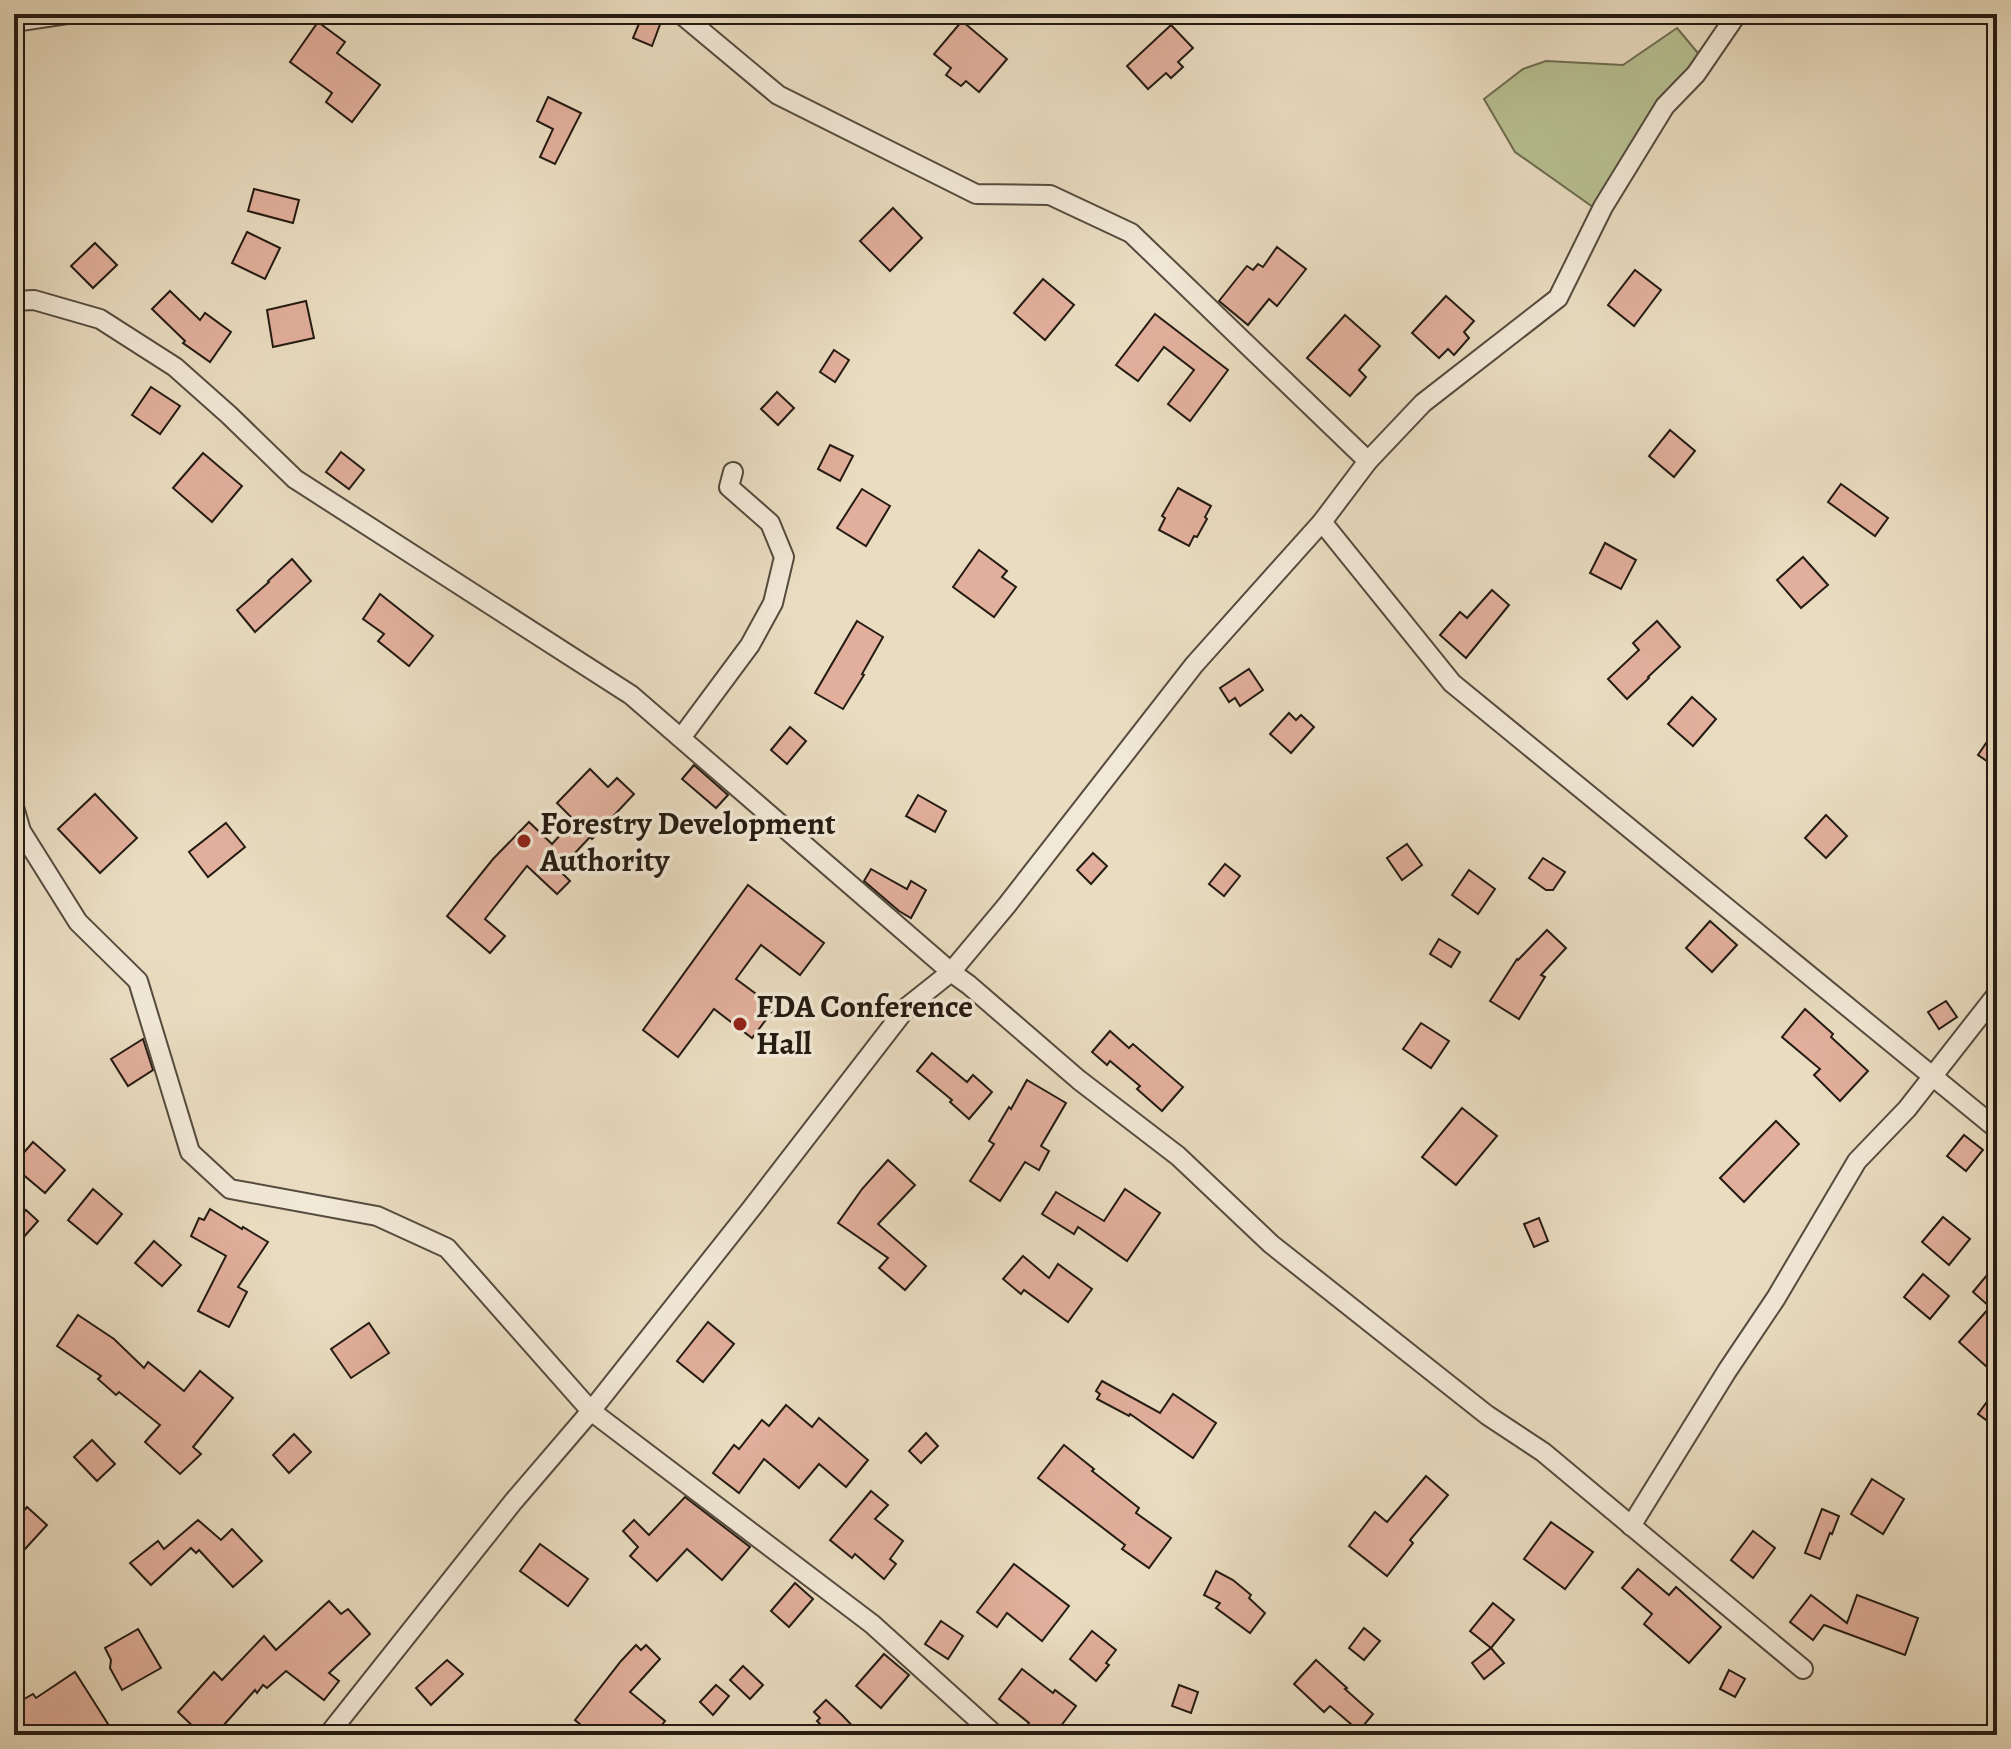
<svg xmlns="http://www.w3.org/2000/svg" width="2011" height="1749" viewBox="0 0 2011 1749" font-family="Alegreya,serif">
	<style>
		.green { fill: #b7c092; stroke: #6e6e52; stroke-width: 2 }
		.building { fill: #e2af9c; stroke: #241b12; stroke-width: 2 }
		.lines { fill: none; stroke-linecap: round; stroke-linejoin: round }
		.street-casing { stroke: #554b3e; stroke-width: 22 }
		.street { stroke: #f1e8d6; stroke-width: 18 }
		.poi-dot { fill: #8f2418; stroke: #f1e8d6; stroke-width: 3 }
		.labels { text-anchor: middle; stroke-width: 7; stroke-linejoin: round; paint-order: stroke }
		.poi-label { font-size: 32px; font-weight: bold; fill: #241b12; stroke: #f1e8d6; text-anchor: start }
	</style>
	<rect width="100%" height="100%" fill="#e9dcc0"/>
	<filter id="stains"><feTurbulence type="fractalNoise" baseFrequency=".0025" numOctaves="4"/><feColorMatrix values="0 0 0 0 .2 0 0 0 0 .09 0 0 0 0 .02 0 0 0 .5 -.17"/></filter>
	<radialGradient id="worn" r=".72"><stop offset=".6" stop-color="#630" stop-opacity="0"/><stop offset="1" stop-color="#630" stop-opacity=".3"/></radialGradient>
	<path class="green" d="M1677 28 1703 59 1593 207 1515 152 1484 99 1523 69 1546 61 1623 65Z"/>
	<g class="building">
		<path d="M643 14H650L662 19 652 46 633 38Z"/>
		<path d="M962 21 1007 59 979 92 966 81 961 86 946 75 951 68 934 54Z"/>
		<path d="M318 22 345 42 337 53 380 85 352 122 326 102 332 93 290 62Z"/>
		<path d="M1171 25 1193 48 1178 62 1183 67 1171 78 1166 73 1148 89 1127 66Z"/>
		<path d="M548 97 581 113 555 164 540 157 553 129 537 121Z"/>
		<path d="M254 189 299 200 293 223 248 211Z"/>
		<path d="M893 208 922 238 890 271 860 241Z"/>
		<path d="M247 232 280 248 265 279 232 263Z"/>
		<path d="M95 243 117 265 93 288 71 266Z"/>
		<path d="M1277 247 1306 269 1277 306 1269 299 1248 325 1219 301 1247 266 1253 270 1258 264 1263 267Z"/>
		<path d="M1635 270 1661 290 1634 326 1608 305Z"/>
		<path d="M1043 279 1074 305 1045 340 1014 313Z"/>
		<path d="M170 291 200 320 205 313 231 332 210 362 183 343 185 341 152 309Z"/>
		<path d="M1446 296 1474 321 1464 332 1469 338 1454 355 1448 349 1439 358 1412 333Z"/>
		<path d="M306 301 314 338 273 347 267 310Z"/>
		<path d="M1155 314 1228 370 1190 421 1168 404 1194 370 1164 347 1138 381 1116 365Z"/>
		<path d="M1345 315 1380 346 1359 370 1366 377 1350 396 1307 358Z"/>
		<path d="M834 350 849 360 835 382 820 372Z"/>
		<path d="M151 387 180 406 160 434 132 415Z"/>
		<path d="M777 392 794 408 778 425 761 409Z"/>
		<path d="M1670 430 1695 451 1674 477 1649 456Z"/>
		<path d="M830 445 853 456 840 481 818 469Z"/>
		<path d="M341 452 364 470 349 489 326 472Z"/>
		<path d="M203 453 242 486 212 522 173 488Z"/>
		<path d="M1841 484 1888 518 1875 536 1828 502Z"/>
		<path d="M1178 488 1211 506 1205 517 1207 519 1197 537 1194 536 1189 546 1159 530 1165 518 1162 516Z"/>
		<path d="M862 489 890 506 866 546 837 528Z"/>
		<path d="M1605 543 1636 560 1621 589 1590 573Z"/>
		<path d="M979 550 1007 571 1002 577 1016 587 994 617 953 587Z"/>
		<path d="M1803 557 1828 585 1801 608 1777 580Z"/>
		<path d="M292 559 311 581 255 632 237 610 269 582 268 581Z"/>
		<path d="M1492 590 1509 605 1466 658 1440 635 1460 612 1467 618Z"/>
		<path d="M380 594 433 636 409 666 378 641 384 634 363 619Z"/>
		<path d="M857 621 883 637 862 674 864 675 843 709 815 693Z"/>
		<path d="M1657 621 1680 647 1648 677 1649 678 1627 699 1608 679 1639 650 1633 643Z"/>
		<path d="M1249 669 1263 690 1240 706 1235 698 1229 702 1220 688Z"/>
		<path d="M1692 697 1716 719 1693 746 1668 724Z"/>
		<path d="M1289 713 1296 720 1301 715 1314 727 1291 753 1270 734Z"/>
		<path d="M790 727 806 741 787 764 771 750Z"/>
		<path d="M1997 727V768L1978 755Z"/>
		<path d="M694 765 728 795 716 808 682 779Z"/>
		<path d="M590 769 608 787 617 778 634 794 592 839 590 837 559 870 570 881 557 894 527 866 485 919 505 936 490 953 447 916 493 859 529 822 552 844 574 820 557 803Z"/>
		<path d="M95 794 137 838 100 873 58 829Z"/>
		<path d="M918 795 946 811 935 832 906 816Z"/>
		<path d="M1826 815 1847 836 1826 858 1805 838Z"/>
		<path d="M226 823 245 847 208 877 189 852Z"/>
		<path d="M1407 844 1422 865 1402 880 1387 858Z"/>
		<path d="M1093 853 1107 866 1091 884 1077 870Z"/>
		<path d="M1543 858 1565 872 1553 890H1546L1529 878Z"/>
		<path d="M1225 864 1240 876 1224 896 1209 884Z"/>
		<path d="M871 869 907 889 911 881 926 890 911 918 899 911 864 881Z"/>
		<path d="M1469 870 1495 889 1478 914 1452 895Z"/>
		<path d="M748 885 824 943 800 975 761 945 736 979 775 1008 752 1038 714 1009 678 1057 643 1030Z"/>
		<path d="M1710 921 1737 945 1712 972 1686 948Z"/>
		<path d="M1547 930 1566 948 1541 975 1545 977 1519 1019 1490 1001 1517 959 1518 960Z"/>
		<path d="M1439 939 1460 952 1451 967 1430 954Z"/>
		<path d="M1946 1001 1957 1017 1939 1029 1928 1012Z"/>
		<path d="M1805 1009 1833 1034 1831 1037 1868 1071 1840 1101 1814 1075 1820 1069 1782 1037Z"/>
		<path d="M1421 1023 1449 1041 1431 1068 1403 1049Z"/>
		<path d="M1110 1031 1129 1048 1133 1044 1183 1087 1162 1111 1137 1089 1140 1086 1110 1061 1107 1065 1092 1052Z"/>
		<path d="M143 1039 153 1070 128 1086 111 1059Z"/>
		<path d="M932 1053 967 1082 973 1075 992 1092 969 1119 950 1102 952 1100 917 1071Z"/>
		<path d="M1027 1080 1066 1103 1041 1146 1049 1151 1039 1170 1025 1162 1000 1201 970 1181 994 1144 989 1141 1009 1107 1011 1109Z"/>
		<path d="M1462 1108 1497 1136 1456 1185 1422 1157Z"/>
		<path d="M1776 1121 1799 1144 1744 1202 1720 1178Z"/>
		<path d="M1964 1135 1983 1150 1966 1171 1947 1156Z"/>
		<path d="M33 1142 65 1170 45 1193 14 1167V1164Z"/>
		<path d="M888 1160 915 1185 878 1224 926 1266 905 1290 879 1268 888 1258 838 1223 862 1189Z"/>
		<path d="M93 1189 122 1214 97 1244 68 1220Z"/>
		<path d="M1125 1189 1160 1213 1127 1261 1078 1227 1074 1234 1042 1214 1056 1192 1104 1221Z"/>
		<path d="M210 1209 242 1229 243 1227 268 1242 238 1287 247 1292 229 1327 198 1311 226 1256 191 1236 199 1218 204 1220Z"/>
		<path d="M26 1210 38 1221 14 1248V1223Z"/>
		<path d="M1943 1217 1970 1239 1949 1265 1922 1242Z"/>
		<path d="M1539 1218 1548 1241 1534 1247 1524 1224Z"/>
		<path d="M154 1241 181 1265 162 1286 135 1263Z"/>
		<path d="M1023 1256 1049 1278 1058 1264 1092 1289 1068 1322 1024 1290 1021 1294 1003 1279Z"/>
		<path d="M1997 1263V1376L1959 1342 1990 1307 1973 1292Z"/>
		<path d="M1923 1274 1949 1296 1930 1319 1904 1297Z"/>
		<path d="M78 1315 114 1339 144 1368 148 1362 184 1391 200 1371 233 1398 193 1447 201 1454 180 1474 145 1442 160 1425 119 1392 116 1395 98 1379 101 1376 57 1346Z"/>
		<path d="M708 1322 734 1344 703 1382 677 1361Z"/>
		<path d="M369 1323 389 1353 351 1378 331 1349Z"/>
		<path d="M1102 1381 1160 1413 1173 1394 1216 1423 1193 1458 1130 1414 1129 1416 1097 1399 1100 1394 1096 1391Z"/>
		<path d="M1997 1388V1428L1978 1414Z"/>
		<path d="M786 1405 812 1427 819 1418 868 1460 846 1487 819 1464 799 1488 764 1459 739 1493 713 1473 734 1445 739 1449 762 1420 769 1426Z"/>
		<path d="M926 1433 938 1446 921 1463 909 1451Z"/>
		<path d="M294 1434 311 1452 289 1473 273 1455Z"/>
		<path d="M92 1440 115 1464 97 1481 74 1457Z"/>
		<path d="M1064 1445 1094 1469 1092 1471 1139 1508 1136 1513 1171 1538 1149 1568 1122 1549 1125 1545 1038 1478Z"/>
		<path d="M1426 1476 1448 1495 1410 1540 1413 1543 1387 1576 1349 1546 1375 1512 1387 1522Z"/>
		<path d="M1872 1479 1904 1499 1883 1534 1851 1514Z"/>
		<path d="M871 1491 888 1505 875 1519 903 1541 890 1559 896 1564 884 1579 855 1554 852 1558 830 1540Z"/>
		<path d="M685 1497 750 1547 722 1580 687 1549 657 1581 630 1556 638 1547 623 1531 634 1520 649 1535Z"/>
		<path d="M27 1507 47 1525 25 1549 14 1538V1522Z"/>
		<path d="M1822 1509 1839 1516 1832 1534 1830 1533 1820 1559 1805 1553Z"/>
		<path d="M198 1520 221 1540 232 1529 262 1561 233 1587 199 1550 196 1553 191 1548 151 1585 130 1563 158 1541 164 1549Z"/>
		<path d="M1551 1522 1593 1552 1565 1589 1524 1559Z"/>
		<path d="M1753 1531 1775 1548 1753 1578 1731 1560Z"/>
		<path d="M540 1544 588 1579 568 1606 520 1571Z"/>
		<path d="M1014 1564 1069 1606 1042 1641 1007 1613 997 1627 977 1612Z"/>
		<path d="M1638 1569 1669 1595 1676 1587 1721 1627 1689 1663 1644 1624 1652 1614 1622 1588Z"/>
		<path d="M1216 1571 1233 1580 1251 1595 1249 1598 1265 1613 1250 1633 1216 1608 1220 1603 1204 1595Z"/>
		<path d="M795 1583 813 1599 789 1627 771 1611Z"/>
		<path d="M1811 1595 1847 1623 1857 1595 1918 1618 1905 1655 1824 1625 1813 1640 1790 1622Z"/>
		<path d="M329 1601 341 1614 348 1609 370 1634 329 1673 339 1681 324 1700 286 1671 267 1688 263 1685 257 1693 255 1690 215 1735H202L178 1712 214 1672 222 1680 264 1636 276 1650Z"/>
		<path d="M1493 1603 1514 1620 1491 1648 1470 1631Z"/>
		<path d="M941 1621 963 1636 948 1659 925 1644Z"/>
		<path d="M1364 1628 1380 1641 1364 1660 1349 1648Z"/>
		<path d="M138 1629 161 1668 122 1690 110 1668 111 1660 105 1648Z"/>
		<path d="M1092 1631 1116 1650 1106 1663 1109 1665 1096 1681 1070 1659Z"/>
		<path d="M636 1645 641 1650 646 1645 660 1659 630 1692 665 1721 654 1735H593L575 1720 621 1661Z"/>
		<path d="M1491 1648 1504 1663 1484 1679 1472 1663Z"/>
		<path d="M884 1654 909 1675 881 1708 856 1686Z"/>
		<path d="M447 1660 463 1674 431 1705 416 1688Z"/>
		<path d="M1316 1660 1347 1688 1345 1689 1373 1714 1359 1731 1330 1706 1324 1712 1294 1684Z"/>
		<path d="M743 1666 763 1685 750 1699 730 1680Z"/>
		<path d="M1022 1669 1053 1693 1055 1690 1076 1706 1054 1735H1036L1026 1727 1029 1723 999 1699Z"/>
		<path d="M1729 1670 1745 1679 1735 1697 1720 1689Z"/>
		<path d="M75 1672 115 1735H14V1713L21 1709 17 1703 33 1694 36 1698Z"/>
		<path d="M716 1685 729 1696 713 1715 700 1702Z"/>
		<path d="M1179 1685 1198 1692 1191 1713 1172 1706Z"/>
		<path d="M826 1700 842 1715 861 1735H831L817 1721 820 1718 814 1712Z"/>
	</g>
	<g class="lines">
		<defs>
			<g id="street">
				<path d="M681 14 778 95 976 194 1050 195 1131 233 1368 461"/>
				<path d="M14 22 67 14"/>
				<path d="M14 301 34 300 100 319 175 367 229 415 295 479 631 695 951 972 969 985 1079 1080 1178 1156 1271 1244 1487 1415 1543 1452 1803 1669"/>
				<path d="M1322 522 1452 683 1997 1129"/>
				<path d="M681 738 750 645 773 603 784 557 770 523 729 487 733 472"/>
				<path d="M14 807 21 831 78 922 138 981 190 1152 230 1189 377 1216 447 1248 591 1411 872 1624 995 1735"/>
				<path d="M1631 1526 1727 1371 1776 1298 1857 1161 1907 1109 1997 994"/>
				<path d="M328 1735 513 1502 591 1411 751 1209 907 1007 951 972 1007 905 1194 665 1322 522 1368 461 1423 403 1558 298 1603 207 1665 106 1696 74 1737 14"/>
			</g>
		</defs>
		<use href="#street" class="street-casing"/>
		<use href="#street" class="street"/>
	</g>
	<g class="poi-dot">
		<circle cx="524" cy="841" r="8"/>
		<circle cx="740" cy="1024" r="8"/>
	</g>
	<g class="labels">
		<g class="poi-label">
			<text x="540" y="834">Forestry Development<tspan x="540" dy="37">Authority</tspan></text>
			<text x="756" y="1017">FDA Conference<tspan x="756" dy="37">Hall</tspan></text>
		</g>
	</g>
	<rect width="2011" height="1749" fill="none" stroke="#e9dcc0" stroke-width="48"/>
	<rect x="16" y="16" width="1979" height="1717" fill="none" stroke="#241b12" stroke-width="4"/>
	<rect x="24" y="24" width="1963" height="1701" fill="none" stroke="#241b12" stroke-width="2"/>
	<rect width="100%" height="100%" filter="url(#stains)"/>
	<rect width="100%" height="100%" fill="url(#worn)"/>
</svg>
